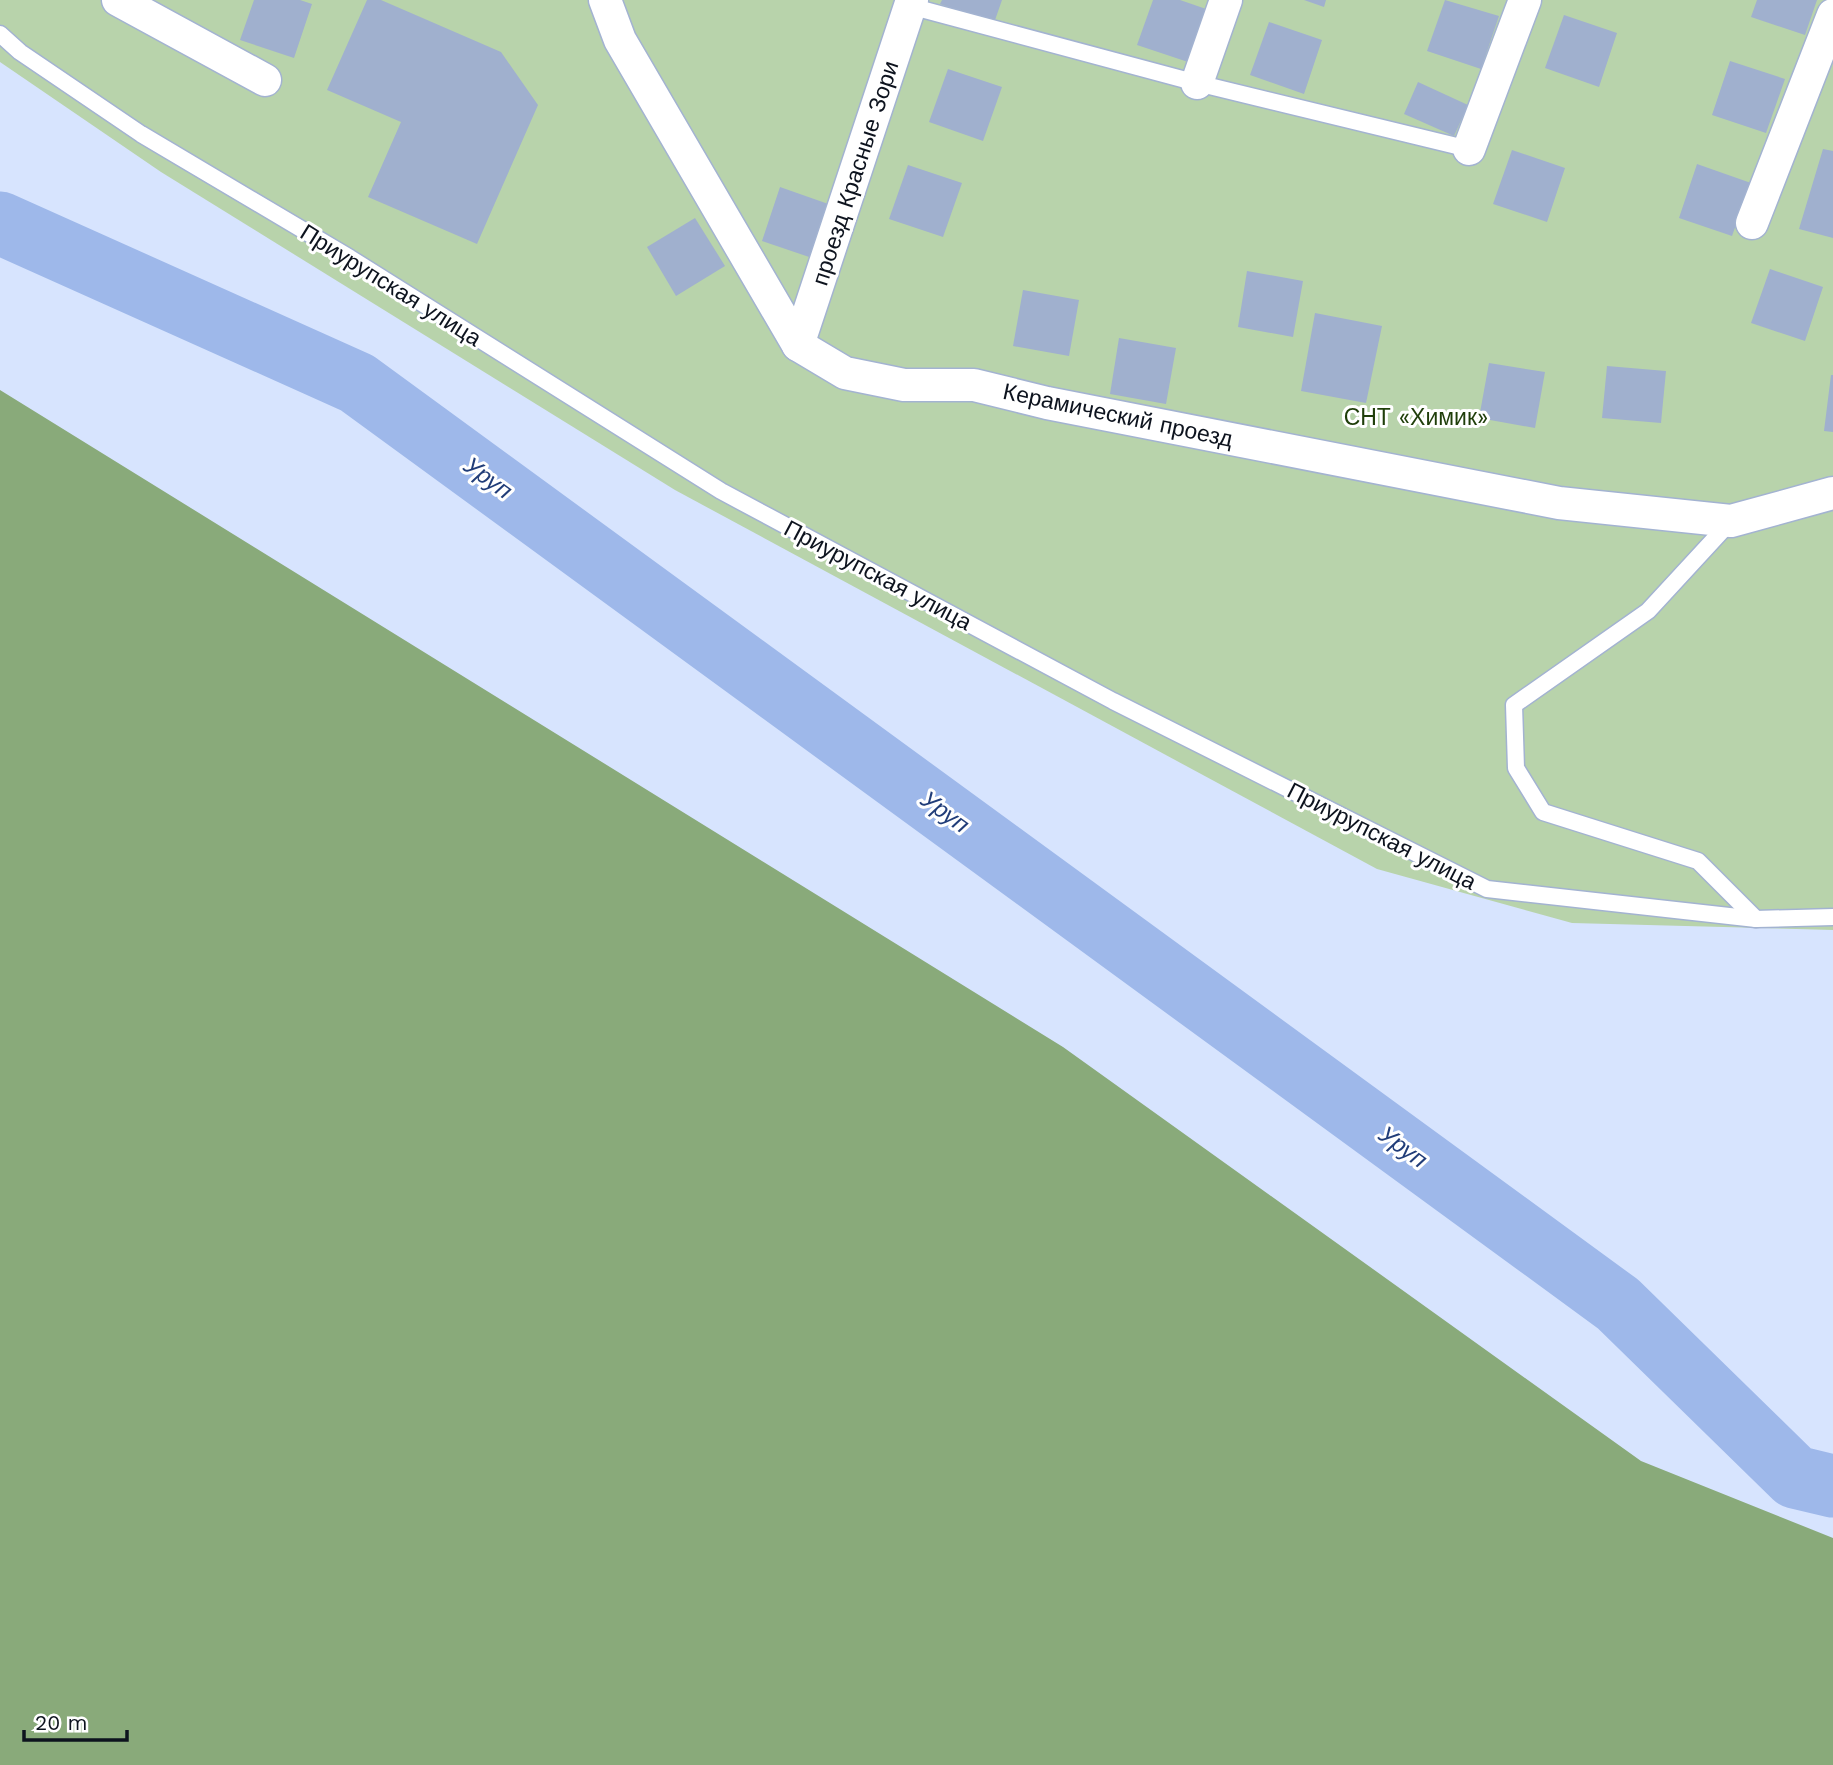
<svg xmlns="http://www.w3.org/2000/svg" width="1833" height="1765" viewBox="0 0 1833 1765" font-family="'Work Sans',sans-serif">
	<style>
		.green { fill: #b8d3ab }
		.forest { fill: #89aa7a }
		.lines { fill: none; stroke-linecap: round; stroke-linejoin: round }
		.river { stroke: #9eb8ea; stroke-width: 63 }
		.building { fill: #a0b0ce }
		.service-casing { stroke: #a3b3d1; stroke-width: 19 }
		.minor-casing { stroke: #a3b3d1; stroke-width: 35 }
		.service { stroke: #fff; stroke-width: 16 }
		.minor { stroke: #fff; stroke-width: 32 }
		.labels { text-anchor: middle; stroke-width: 6; stroke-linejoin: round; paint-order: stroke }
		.street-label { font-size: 23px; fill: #0d131e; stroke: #fff }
		.park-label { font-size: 23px; fill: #1f3e0a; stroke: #fff }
		.water-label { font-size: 24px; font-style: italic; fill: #213d79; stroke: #fff }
	</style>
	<rect width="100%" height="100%" fill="#d7e4fe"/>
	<path class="green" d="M0 0H1833V930L1572 923 1377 869 675 490 161 172 0 62Z"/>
	<path class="forest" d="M0 390 1063 1047 1641 1461 1833 1538V1765H0Z"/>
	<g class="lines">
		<path class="river" d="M0 223 357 383 1618 1304 1795 1477 1833 1486"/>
	</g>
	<g class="building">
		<path d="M254 0H300L312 4 294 58 240 40Z"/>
		<path d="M367 0H381L501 52 538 105 477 244 368 197 401 122 327 90Z"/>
		<path d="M942 0H1002L994 23 940 4Z"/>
		<path d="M1153 0H1180L1209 10 1191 63 1137 45Z"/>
		<path d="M1304 0H1326L1324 7Z"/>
		<path d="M1445 0 1499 16 1481 69 1427 51Z"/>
		<path d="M1757 0H1817L1805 35 1751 17Z"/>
		<path d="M1564 15 1617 33 1599 87 1545 68Z"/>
		<path d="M1269 22 1322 40 1304 94 1250 75Z"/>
		<path d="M1730 61 1785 79 1766 133 1712 115Z"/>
		<path d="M948 69 1002 87 983 141 929 122Z"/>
		<path d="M1418 82 1468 105 1454 136 1404 114Z"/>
		<path d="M1823 149 1833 151V238L1799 229Z"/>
		<path d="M1512 150 1565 168 1547 222 1493 204Z"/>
		<path d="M1697 164 1751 183 1732 236 1679 218Z"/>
		<path d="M908 165 962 183 943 237 889 219Z"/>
		<path d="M780 187 834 206 815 259 762 241Z"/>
		<path d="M695 218 725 266 676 296 647 247Z"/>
		<path d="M1770 269 1823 287 1805 341 1751 323Z"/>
		<path d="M1247 271 1303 281 1293 337 1238 327Z"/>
		<path d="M1023 290 1079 300 1069 356 1013 346Z"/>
		<path d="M1315 313 1382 326 1366 403 1301 391Z"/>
		<path d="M1119 338 1176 348 1166 404 1110 394Z"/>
		<path d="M1489 363 1545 372 1535 428 1479 418Z"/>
		<path d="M1607 366 1666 371 1661 423 1602 418Z"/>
		<path d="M1831 375H1833V432L1824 431Z"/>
	</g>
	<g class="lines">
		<defs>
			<g id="service">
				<path d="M910 6 1197 83 1469 149"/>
				<path d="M0 34 20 52 141 134 350 258 721 491 1113 701 1487 889 1756 919 1833 917"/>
				<path d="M1731 521 1648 611 1514 705 1516 768 1543 812 1698 861 1756 919"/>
			</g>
			<g id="minor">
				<path d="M118 0 265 80"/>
				<path d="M605 0 620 40 798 345 845 373 904 385H974L1047 403 1559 503 1731 521 1833 493"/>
				<path d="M1197 83 1226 0"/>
				<path d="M1469 149 1525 0"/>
				<path d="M1752 223 1833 15"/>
				<path d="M798 345 912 0"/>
			</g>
		</defs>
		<use href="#service" class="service-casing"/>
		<use href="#minor" class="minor-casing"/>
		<use href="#service" class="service"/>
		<use href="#minor" class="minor"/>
	</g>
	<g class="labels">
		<g class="street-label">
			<text transform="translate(855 173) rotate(-72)" y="8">проезд Красные Зори</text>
			<text transform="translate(391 285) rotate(32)" y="8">Приурупская улица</text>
			<text transform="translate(1118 415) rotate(12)" y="8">Керамический проезд</text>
			<text transform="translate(878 575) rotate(28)" y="8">Приурупская улица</text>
			<text transform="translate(1382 836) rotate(27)" y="8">Приурупская улица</text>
		</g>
		<g class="park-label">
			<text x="1416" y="425">СНТ «Химик»</text>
		</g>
		<g class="water-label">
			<text transform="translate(488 478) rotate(36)" y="8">Уруп</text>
			<text transform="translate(945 812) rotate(36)" y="8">Уруп</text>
			<text transform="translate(1403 1147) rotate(36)" y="8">Уруп</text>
		</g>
	</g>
	<path d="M24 1730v10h103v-10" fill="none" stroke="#0d131e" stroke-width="3.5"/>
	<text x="35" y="1730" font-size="21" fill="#0d131e" stroke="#ffffff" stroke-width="5" paint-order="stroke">20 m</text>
</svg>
